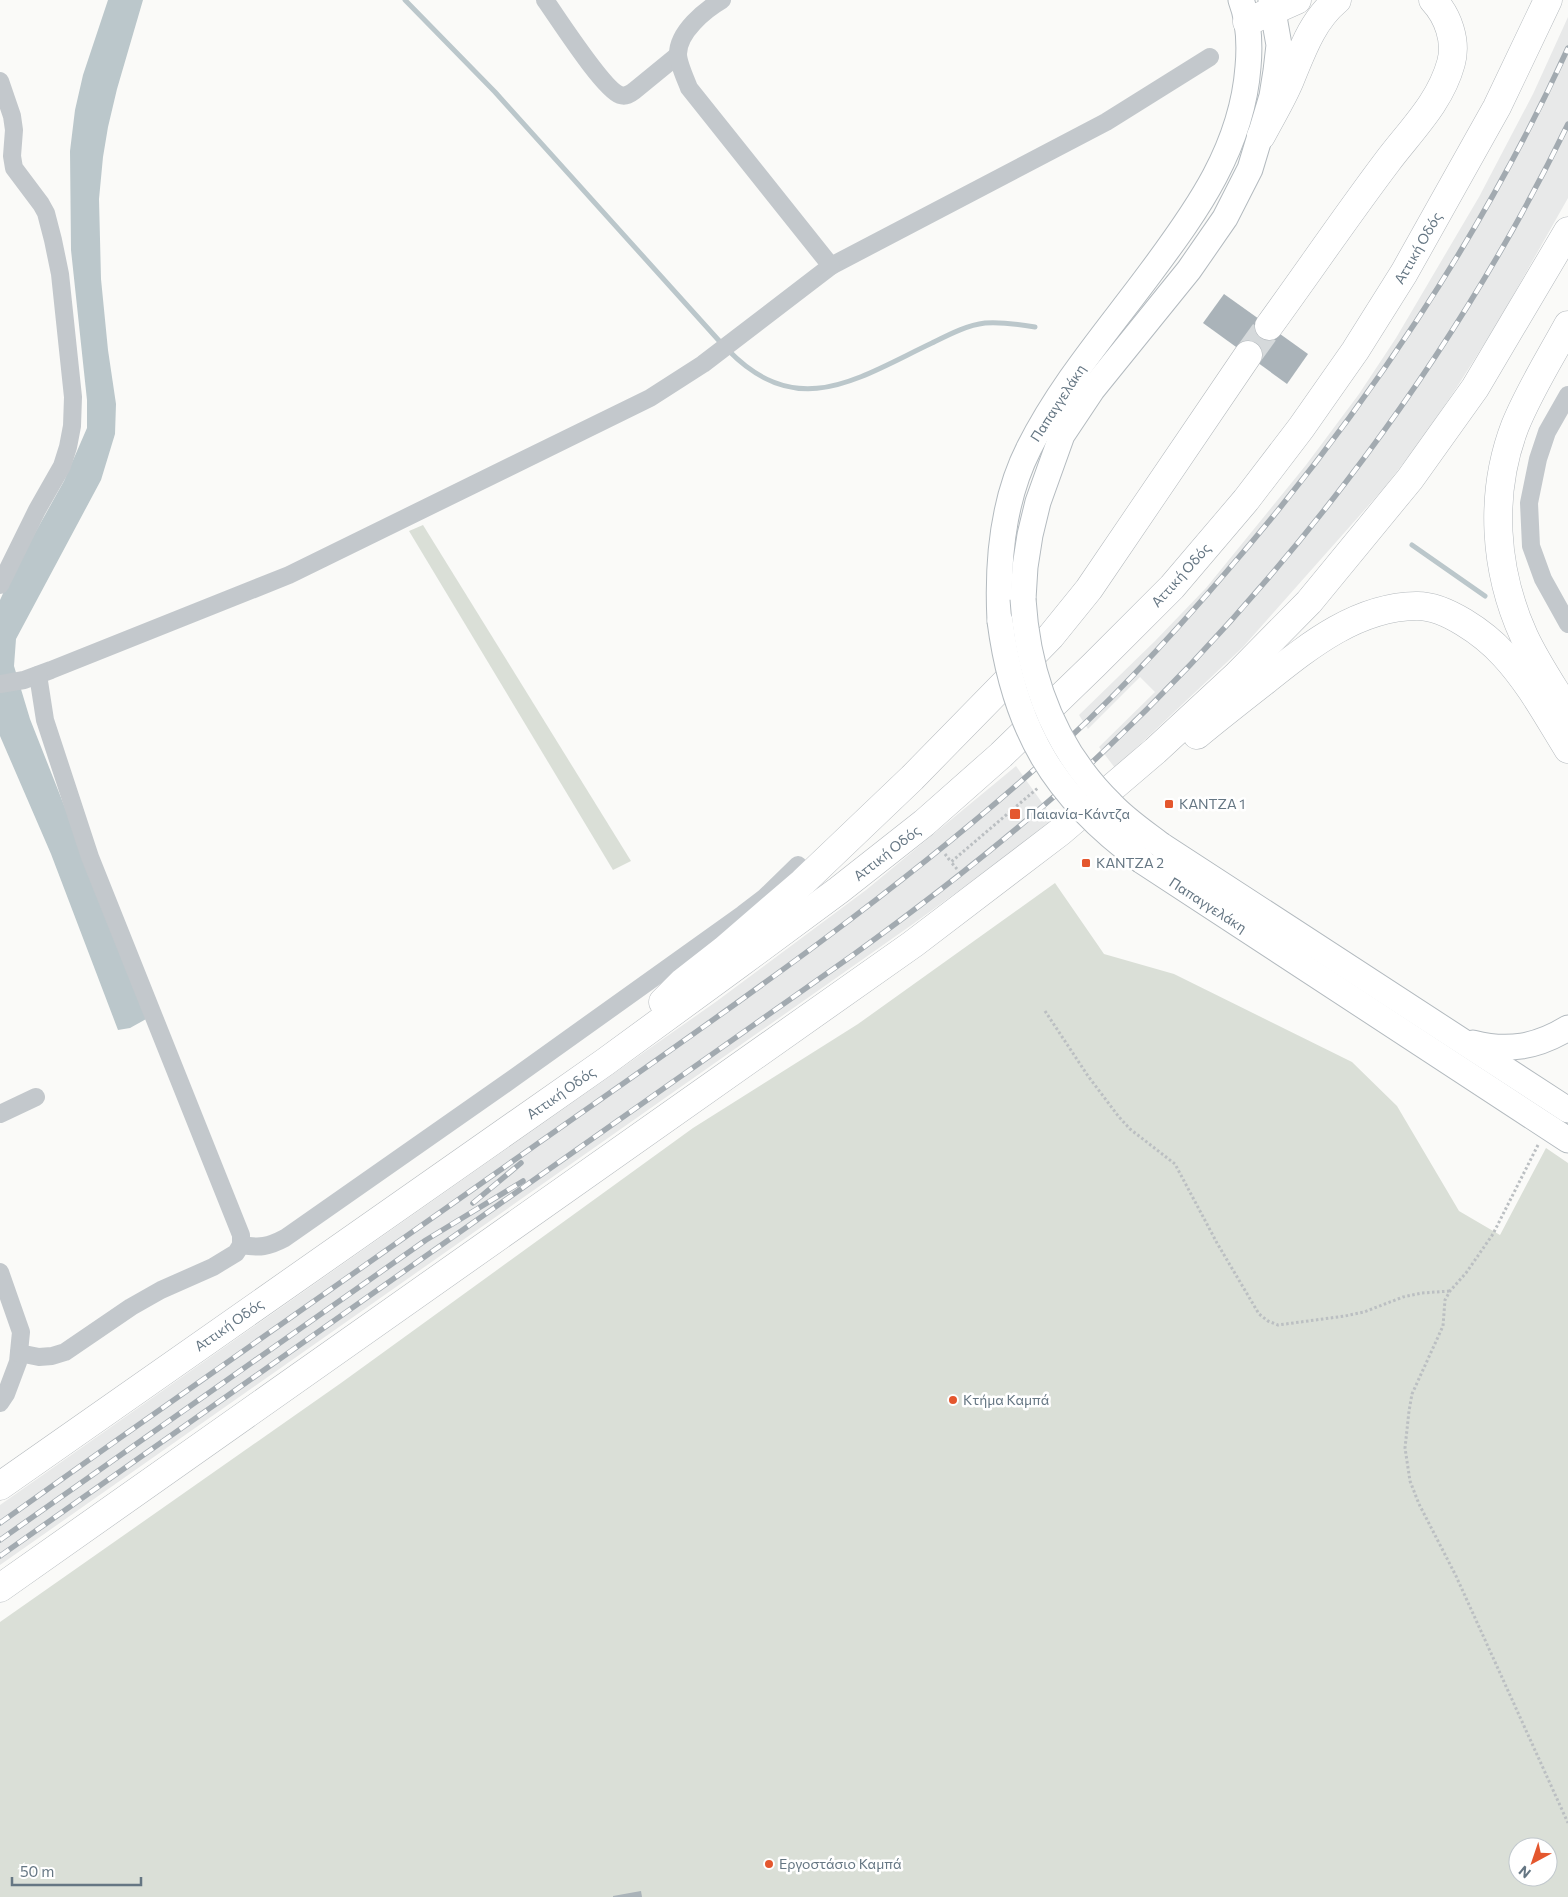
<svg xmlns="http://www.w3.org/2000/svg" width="1568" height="1897" viewBox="0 0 1568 1897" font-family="Commissioner,sans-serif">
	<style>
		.built { fill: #e8e9e9 }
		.green { fill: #dadfd7; fill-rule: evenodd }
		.water { fill: #bbc7cb }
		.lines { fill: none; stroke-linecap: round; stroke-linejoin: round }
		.stream { stroke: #bbc7cb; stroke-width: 5 }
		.building { fill: #aab3b9 }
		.highway-tunnel { stroke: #d5d9db; stroke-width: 28; stroke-dasharray: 28 14; stroke-linecap: butt }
		.secondary-casing { stroke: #b3babf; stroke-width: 27 }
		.highway-casing { stroke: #b4b9bd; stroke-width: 29 }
		.path { stroke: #bbbfc2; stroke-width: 3; stroke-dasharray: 2.5 2.5; stroke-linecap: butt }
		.street { stroke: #c3c8cc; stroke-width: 18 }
		.secondary { stroke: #fff; stroke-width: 25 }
		.highway { stroke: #fff; stroke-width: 28 }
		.rail-casing { stroke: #a2aab0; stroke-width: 5.5 }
		.rail { stroke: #fff; stroke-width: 4; stroke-dasharray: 11; stroke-linecap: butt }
		.secondary-bridge-casing { stroke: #b3babf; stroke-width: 27; stroke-linecap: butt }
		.secondary-bridge { stroke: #fff; stroke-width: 25 }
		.poi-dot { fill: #e4572e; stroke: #fff; stroke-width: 2 }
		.labels { text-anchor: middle; stroke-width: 5; stroke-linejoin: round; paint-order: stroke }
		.street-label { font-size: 14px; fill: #657683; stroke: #fff }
		.poi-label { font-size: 14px; fill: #657683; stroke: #fff; text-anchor: start }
	</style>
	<rect width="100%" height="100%" fill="#fafaf8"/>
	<g class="built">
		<path d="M1568 17V198L1498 322 1457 387 1422 439 1384 488 1243 647 1115 768 1099 747 1155 692 1140 677 1088 729 1079 715 1155 641 1206 588 1306 465 1359 394 1396 338 1479 197 1533 94Z"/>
		<path d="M1016 766 1055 821 913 924 0 1565V1505L717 1001 866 890Z"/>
	</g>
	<g class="green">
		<path d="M423 525 631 861 613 870 409 531Z"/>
		<path d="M1055 883 1104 954 1174 974 1352 1062 1397 1106 1459 1211 1500 1235 1546 1148 1568 1163V1897H0V1622L341 1383 693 1128 858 1024ZM1518 1847H1548V1877H1518Z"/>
	</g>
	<path class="water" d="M108 0H143L117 89 108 127 103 157 99 199 101 279 108 350 116 404 115 434 101 480 16 639 14 666 30 719 148 1018 130 1028 118 1030 51 854 0 736V600L11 576 64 481 87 428V400L71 250 70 151 75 110 83 75Z"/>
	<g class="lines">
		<g class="stream">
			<path d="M405 0 495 92 722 344"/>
			<path d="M728 350C798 422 858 378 932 343 948 335 967 325 985 323 1002 322 1018 324 1035 327"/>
			<path d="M1412 545 1485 596"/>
		</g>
	</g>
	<g class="building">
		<path d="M1224 294 1308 354 1287 384 1203 323Z"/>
		<path d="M641 1891 642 1897H613V1896Z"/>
	</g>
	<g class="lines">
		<path class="highway-tunnel" d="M1248 355 1269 326"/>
		<defs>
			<g id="secondary">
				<path d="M1023 599 1025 567 1030 535 1038 502 1062 435 1092 390 1189 270 1225 218 1250 169 1272 96 1276 71 1279 45 1271 0"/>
				<path d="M1000 621C997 563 1002 501 1029 448 1061 384 1109 329 1151 272 1198 209 1242 147 1248 67 1250 45 1249 21 1241 0"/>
				<path d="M1161 845 1568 1110"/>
				<path d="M1142 861 1568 1140"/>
				<path d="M1473 1043C1508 1052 1537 1047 1568 1028"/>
			</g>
			<g id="highway">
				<path d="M1247 22 1297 0"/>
				<path d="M1261 136C1271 117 1282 99 1290 80 1302 51 1312 21 1337 0"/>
				<path d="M1568 325C1550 358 1529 391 1515 426 1489 494 1494 570 1524 636 1536 662 1553 687 1568 711"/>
				<path d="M1269 326C1309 271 1347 215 1387 162 1411 130 1440 103 1451 63 1457 41 1448 16 1433 0"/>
				<path d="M1197 735C1220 716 1243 698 1266 680 1310 645 1357 607 1416 606 1445 605 1485 634 1504 655 1530 683 1548 717 1568 749"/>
				<path d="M663 1002 683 982 724 950 803 882 912 778 1051 636 1089 589 1248 355"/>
				<path d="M0 1486 605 1062 739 964 839 890 924 823 1001 755 1094 665 1172 587 1246 500 1301 428 1355 351 1404 273 1497 107 1548 0"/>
				<path d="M0 1588 913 944 1060 832 1155 751 1236 676 1309 602 1410 479 1475 388 1568 231"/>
			</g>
		</defs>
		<use href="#secondary" class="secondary-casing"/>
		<use href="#highway" class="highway-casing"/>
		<g class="path">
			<path d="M945 854 951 862"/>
			<path d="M957 869 951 862 1039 787"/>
			<path d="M1045 1011 1088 1076 1119 1117 1130 1129 1175 1164 1217 1243 1259 1314 1268 1321 1278 1325 1345 1316 1364 1312 1403 1297 1422 1293 1450 1291"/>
			<path d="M1538 1145 1493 1234 1466 1273 1450 1291 1445 1300 1443 1326 1412 1394 1409 1411 1405 1448 1410 1481 1419 1504 1456 1576 1568 1823"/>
		</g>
		<g class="street">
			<path d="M545 0C558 18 603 89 620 95 626 97 630 94 634 91L678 55"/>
			<path d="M0 81 12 116 14 130 12 156 14 168 41 204 46 213 53 240 60 274 73 397 72 426 68 447 62 466 37 510 0 585"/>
			<path d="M831 266 1106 122 1210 57"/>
			<path d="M1568 395 1547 432 1538 459 1529 503 1531 546 1543 579 1568 624"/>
			<path d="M0 684 24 680 51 670 289 575 650 398 703 364 831 266 689 88C686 80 678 63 678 54 678 32 705 10 722 0"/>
			<path d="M0 1114 36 1097"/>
			<path d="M241 1245C260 1248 268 1247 285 1238L515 1077 743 914 764 898 798 865"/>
			<path d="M0 1272 21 1332 18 1362 6 1394 0 1403"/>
			<path d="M19 1353 39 1357 52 1356 65 1352 131 1307 161 1290 213 1267 236 1253 241 1245V1235L90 857 45 720 38 675"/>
		</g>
		<use href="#secondary" class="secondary"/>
		<use href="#highway" class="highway"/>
		<defs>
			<g id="rail">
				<path d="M473 1203 521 1163"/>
				<path d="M0 1523C173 1400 347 1278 520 1156 700 1029 881 907 1045 760 1111 702 1171 637 1228 570 1362 415 1483 235 1568 48"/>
				<path d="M0 1540 426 1240 523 1181"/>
				<path d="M0 1556 853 955C940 892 1025 826 1103 752 1291 574 1455 357 1568 124"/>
			</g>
		</defs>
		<use href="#rail" class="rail-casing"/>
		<use href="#rail" class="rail"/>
		<defs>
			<g id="secondary-bridge">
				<path d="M1023 599C1028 677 1054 748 1111 804 1126 820 1144 832 1161 845"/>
				<path d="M1000 621C1014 729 1054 797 1142 861"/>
			</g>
		</defs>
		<use href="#secondary-bridge" class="secondary-bridge-casing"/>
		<use href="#secondary-bridge" class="secondary-bridge"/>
	</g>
	<g class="poi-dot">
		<rect x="1164" y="799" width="10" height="10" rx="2.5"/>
		<rect x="1009" y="808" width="12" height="12" rx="2.5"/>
		<rect x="1081" y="858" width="10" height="10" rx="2.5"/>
		<circle cx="953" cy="1400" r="5"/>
		<circle cx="769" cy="1864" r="5"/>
	</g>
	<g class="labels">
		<g class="street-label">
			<text transform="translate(1418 248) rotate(-60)" y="5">Αττική Οδός</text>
			<text transform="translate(1058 403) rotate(-57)" y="5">Παπαγγελάκη</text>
			<text transform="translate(1181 575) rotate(-48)" y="5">Αττική Οδός</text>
			<text transform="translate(887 853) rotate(-38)" y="5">Αττική Οδός</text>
			<text transform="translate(1208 905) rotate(33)" y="5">Παπαγγελάκη</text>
			<text transform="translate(561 1093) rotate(-35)" y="5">Αττική Οδός</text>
			<text transform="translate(229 1325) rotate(-35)" y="5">Αττική Οδός</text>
		</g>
		<g class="poi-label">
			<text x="1179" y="809">ΚΑΝΤΖΑ 1</text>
			<text x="1026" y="819">Παιανία-Κάντζα</text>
			<text x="1096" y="868">ΚΑΝΤΖΑ 2</text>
			<text x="963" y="1405">Kτήμα Καμπά</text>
			<text x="779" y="1869">Εργοστάσιο Καμπά</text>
		</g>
	</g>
	<g transform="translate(1533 1862) rotate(220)"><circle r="24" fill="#ffffff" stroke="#c1c8cd"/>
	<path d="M0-4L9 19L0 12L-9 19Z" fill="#e4572e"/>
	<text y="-8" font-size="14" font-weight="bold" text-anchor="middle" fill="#657683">N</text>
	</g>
	<path d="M12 1877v8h129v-8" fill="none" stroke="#657683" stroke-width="2.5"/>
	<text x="20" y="1877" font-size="15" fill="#657683" stroke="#ffffff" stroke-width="4" paint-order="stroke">50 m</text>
</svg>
